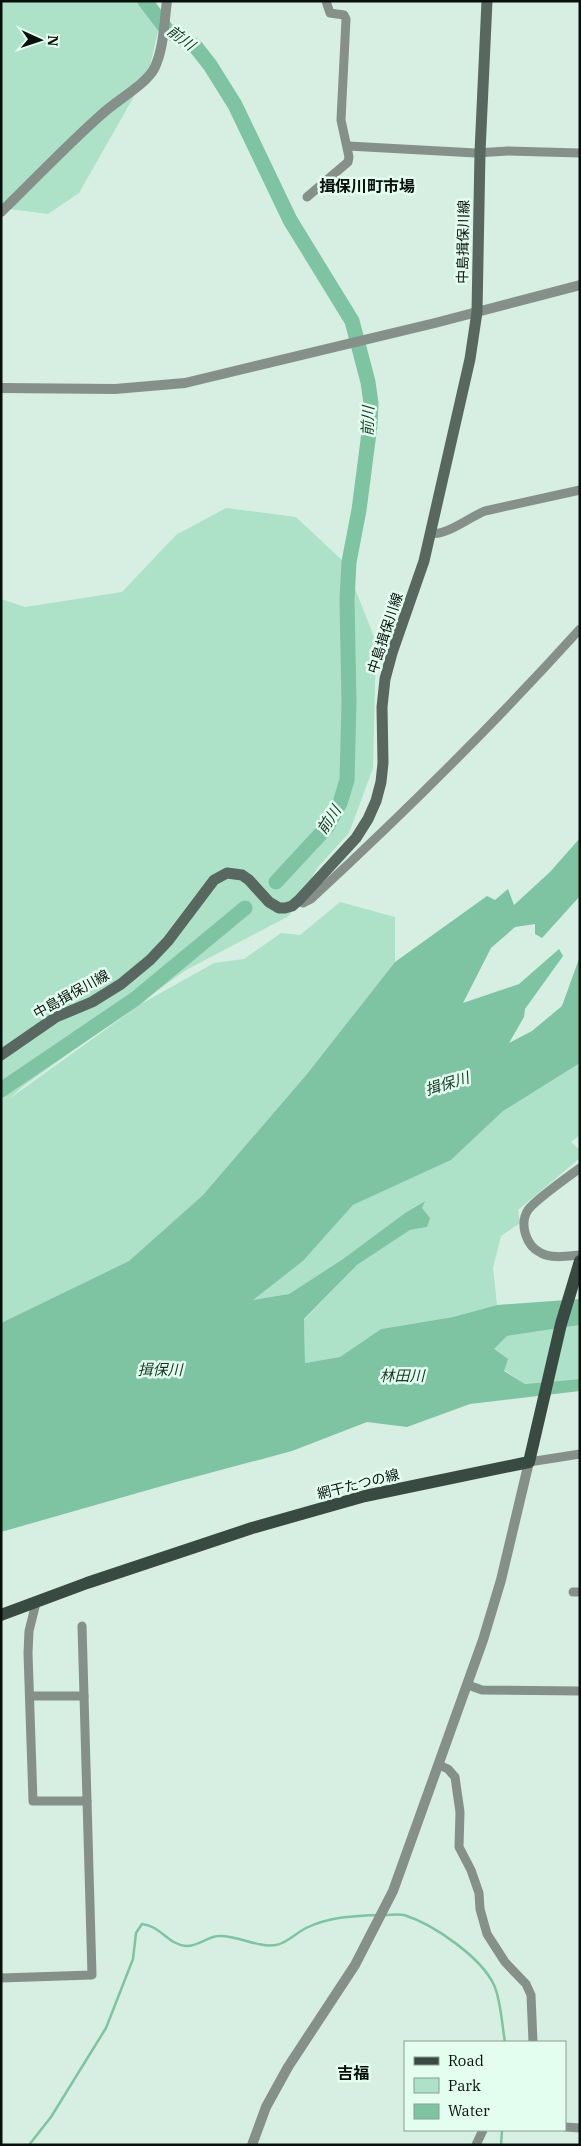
<svg xmlns="http://www.w3.org/2000/svg" width="581" height="2146" viewBox="0 0 581 2146" font-family="'IBM Plex Serif','Noto Sans JP',serif">
	<style>
		.green { fill: #ade2c8 }
		.water { fill: #7ec3a2 }
		.lines { fill: none; stroke-linecap: round; stroke-linejoin: round }
		.stream { stroke: #7ec3a2; stroke-width: 2.5 }
		.river { stroke: #7ec3a2; stroke-width: 15 }
		.minor { stroke: #86908b; stroke-width: 9 }
		.tertiary { stroke: #86908b; stroke-width: 10 }
		.secondary { stroke: #58675f; stroke-width: 11 }
		.primary { stroke: #384a41; stroke-width: 12 }
		.labels { text-anchor: middle; stroke-width: 5; stroke-linejoin: round; paint-order: stroke }
		.street-label { font-size: 14px; fill: #08100c; stroke: #e3fdef }
		.water-label { font-size: 15px; font-style: italic; fill: #163728; stroke: #e3fdef }
		.quarter-label { font-size: 16px; font-weight: bold; fill: #08100c; stroke: #e3fdef }
	</style>
	<rect width="100%" height="100%" fill="#d6efe2"/>
	<g class="green">
		<path d="M1 1H139L158 31 149 70 79 193 48 214 1 208Z"/>
		<path d="M226 508 296 517 345 563 376 642 373 768 349 833 318 867 289 916 186 970 22 1087 9 1099 141 1004 214 963 244 959 281 933 300 935 340 902 395 917V962L307 1074 203 1195 129 1261 1 1323V599L25 607 122 592 176 535Z"/>
		<path d="M580 1063V1135L571 1142 580 1150V1158L518 1210 520 1223 501 1236 493 1268 497 1305 453 1317 381 1329 340 1357 305 1363 304 1320 357 1265 410 1230 427 1227 422 1208 424 1201 405 1213 343 1259 289 1294 252 1300 303 1261 353 1205 451 1160 503 1111Z"/>
		<path d="M580 1325V1379L525 1384 504 1370 494 1349 507 1336Z"/>
	</g>
	<path class="water" d="M580 838V896L542 938 535 934V924L515 927 491 948 463 1003 519 984 559 949 563 956 525 1009 524 1017 509 1043 532 1031 562 1006 580 956V1063L503 1111 451 1160 353 1205 303 1261 253 1300 289 1294 343 1259 405 1213 425 1201 422 1208 430 1218 427 1227 410 1230 357 1265 304 1319 305 1363 340 1357 381 1329 453 1317 497 1305 580 1299V1325L507 1336 494 1349 508 1359 504 1371 525 1384 580 1379V1391L470 1404 407 1427 367 1422 292 1451 176 1482 1 1532V1323L129 1261 203 1195 307 1074 395 962 487 896 495 900 508 889 514 905 550 872Z"/>
	<g class="lines">
		<g class="stream">
			<path d="M385 1915C391 1915 398 1914 404 1915 433 1924 481 1957 494 1985 501 2000 502 2026 505 2042"/>
			<path d="M29 2145 51 2117 106 2028 133 1959 136 1933 142 1924C161 1926 167 1944 186 1946 197 1947 208 1936 219 1936 238 1935 257 1948 276 1945 286 1944 296 1933 306 1928 329 1917 351 1916 377 1915"/>
			<path d="M501 2145 502 2130"/>
		</g>
		<g class="river">
			<path d="M145 1 167 30 195 46 210 65 235 105 290 220 352 321 368 382 371 403 370 425 359 510 349 562 347 600 349 702 347 780 340 803 327 827 276 882"/>
			<path d="M1 1090 135 999 245 908"/>
		</g>
		<g class="minor">
			<path d="M348 146 476 153 508 151 580 153"/>
			<path d="M307 197 348 162 349 157 341 120 346 19 344 15 330 13 326 1"/>
			<path d="M431 533C445 537 471 516 485 511L580 490"/>
			<path d="M299 900 303 903 311 899C404 813 495 723 580 629"/>
			<path d="M580 1168C569 1176 534 1201 528 1210 519 1224 526 1246 541 1253 552 1259 568 1256 580 1255"/>
			<path d="M529 1462 580 1454"/>
			<path d="M573 1592H580"/>
			<path d="M36 1603 29 1631 28 1653 33 1801H87"/>
			<path d="M468 1685 482 1690 580 1691"/>
			<path d="M30 1696H84"/>
			<path d="M439 1765 448 1769 455 1777 460 1812 459 1847 471 1870 479 1893 480 1909 487 1934 505 1962 526 1984 531 1995 533 2042"/>
			<path d="M1 1978 92 1975 82 1626"/>
			<path d="M565 2127 580 2128"/>
			<path d="M476 2145 483 2130"/>
		</g>
		<g class="tertiary">
			<path d="M1 212C35 179 67 145 102 114 117 100 145 85 154 69 164 49 164 23 167 1"/>
			<path d="M1 388 115 389 185 383 435 323 580 285"/>
			<path d="M252 2145 266 2107 288 2067 355 1965 393 1891 483 1640 501 1580 529 1462"/>
		</g>
		<path class="secondary" d="M1 1055 56 1017 92 1002 121 984 150 960 168 941 214 880 227 873 242 875 249 880 269 902 279 908H285L292 906 299 900 356 838 368 819 376 801 381 782 383 763 382 707 385 679 392 653 424 561 470 359 477 312 480 152 487 1"/>
		<path class="primary" d="M1 1615 87 1583 252 1528 365 1496 529 1462 561 1324 580 1261"/>
	</g>
	<g class="labels">
		<g class="street-label">
			<text transform="translate(463 242) rotate(-89)" y="5">中島揖保川線</text>
			<text transform="translate(385 633) rotate(-72)" y="5">中島揖保川線</text>
			<text transform="translate(71 994) rotate(-29)" y="5">中島揖保川線</text>
			<text transform="translate(358 1484) rotate(-14)" y="5">網干たつの線</text>
		</g>
		<g class="water-label">
			<text transform="translate(181 38) rotate(37)" y="5">前川</text>
			<text transform="translate(368 421) rotate(-88)" y="5">前川</text>
			<text transform="translate(329 820) rotate(-57)" y="5">前川</text>
			<text transform="translate(447 1084) rotate(-17)" y="5">揖保川</text>
			<text x="160" y="1375">揖保川</text>
			<text x="402" y="1381">林田川</text>
		</g>
		<g class="quarter-label">
			<text x="367" y="192">揖保川町市場</text>
			<text x="353" y="2079">吉福</text>
		</g>
	</g>
	<rect width="581" height="2146" fill="none" stroke="#08100c" stroke-width="5"/>
	<rect x="404" y="2041" width="162" height="90" fill="#e3fdef" stroke="#8b9e94"/>
	<rect x="414" y="2057" width="25" height="8" fill="#384a41" stroke="#8b9e94"/>
	<text x="448" y="2066" font-size="15" fill="#08100c">Road</text>
	<rect x="414" y="2078" width="25" height="15" fill="#ade2c8" stroke="#8b9e94"/>
	<text x="448" y="2091" font-size="15" fill="#08100c">Park</text>
	<rect x="414" y="2104" width="25" height="15" fill="#7ec3a2" stroke="#8b9e94"/>
	<text x="448" y="2116" font-size="15" fill="#08100c">Water</text>
	<g transform="translate(40 40) rotate(93)" stroke="#e3fdef" stroke-width="4" paint-order="stroke">
	<path d="M0-4L9 19L0 12L-9 19Z" fill="#08100c"/>
	<text y="-8" font-size="14" font-weight="bold" text-anchor="middle" fill="#08100c">N</text>
	</g>
</svg>
